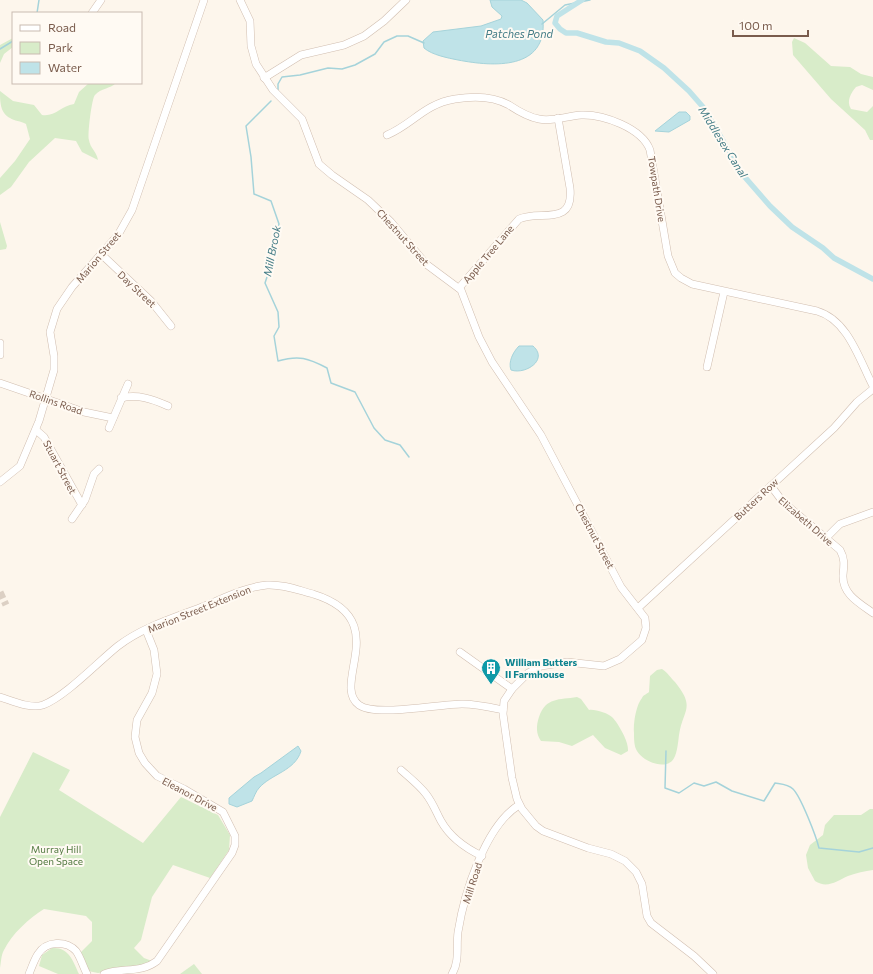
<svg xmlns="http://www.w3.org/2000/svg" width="873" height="974" viewBox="0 0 873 974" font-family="Commissioner,sans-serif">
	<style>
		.green { fill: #d8ecc9 }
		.water { fill: #bfe3e8; stroke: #a5d3da }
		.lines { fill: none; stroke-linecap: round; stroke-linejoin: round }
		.stream { stroke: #a5d3da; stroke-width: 1.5 }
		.canal { stroke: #bfe3e8; stroke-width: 5.5 }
		.minor-tunnel { stroke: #dcd0c4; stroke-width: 7; stroke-dasharray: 7 3.5; stroke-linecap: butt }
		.minor-casing { stroke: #d1beb0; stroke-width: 8 }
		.minor { stroke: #fff; stroke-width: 7 }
		.labels { text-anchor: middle; stroke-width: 4; stroke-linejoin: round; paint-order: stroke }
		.street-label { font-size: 10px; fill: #7a5c4d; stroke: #fffaf3 }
		.culture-label { font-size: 10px; font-weight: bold; fill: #0d838f; stroke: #fffaf3; text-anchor: start }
		.park-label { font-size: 10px; fill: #537a41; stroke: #fffaf3 }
		.water-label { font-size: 11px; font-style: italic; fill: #437c86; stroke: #fffaf3 }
	</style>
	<rect width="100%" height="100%" fill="#fdf6ec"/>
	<g class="green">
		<path d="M13 38V47L4 54 0 63V45Z"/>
		<path d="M794 38 805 43 831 66 850 67 861 74 873 77V90L862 85 856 87C851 93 846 101 851 109L867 112 873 106V140H870L865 130 831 99 793 55 792 42Z"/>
		<path d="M89 83H116C110 89 101 88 95 95 92 97 87 136 89 140 90 148 97 152 98 160L82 152 76 141 55 138 29 162 11 187 0 195V178L15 161 30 139 26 124C21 121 14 121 10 118 0 113 0 101 0 91L13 101 34 105 42 115C55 117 61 106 74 104L79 92Z"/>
		<path d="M0 222 7 246 6 249 0 250Z"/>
		<path d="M662 669C668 673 670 677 675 682 696 708 683 709 679 735 678 743 677 756 672 761 662 770 642 760 637 751 634 746 634 739 634 733 633 724 636 705 642 698 643 695 647 694 649 692L650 676 657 670Z"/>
		<path d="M577 697 581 699 589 710C595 709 608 713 613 718 619 725 629 742 628 751L621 755 605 748 593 735 572 746 559 742 541 741C536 734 536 726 539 717 546 697 559 700 577 697Z"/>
		<path d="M33 752 70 770 59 790 143 843 181 797 218 815 230 835 229 850 210 878 173 865 152 897 141 940 134 948 144 958 152 961 141 967 98 973 88 971 80 953 92 941V922L86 916 44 909C29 918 12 934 4 950 1 955 1 963 0 968V817Z"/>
		<path d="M870 809H873V870C865 871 856 873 848 876 837 881 827 889 815 881L808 868 806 855 810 845 823 835 825 825 834 815H861Z"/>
		<path d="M52 948C69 947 73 961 79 974H58L39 966 42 955Z"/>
		<path d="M194 964 202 974H180Z"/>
	</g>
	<g class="water">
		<path d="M490 0H521L527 3 543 20C547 70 494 67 458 60 448 58 432 55 424 48L423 41 433 32 481 26 501 19 502 16 492 7Z"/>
		<path d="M679 112H686L690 116V120L669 132 655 131Z"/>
		<path d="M519 346H533C549 360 525 375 511 370 508 362 513 352 519 346Z"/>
		<path d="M298 746 301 751C295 771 271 774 259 788 256 791 254 797 252 801L237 807 229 804V798L254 777 261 773Z"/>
	</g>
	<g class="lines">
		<g class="stream">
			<path d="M37 13 39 0"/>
			<path d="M542 24 565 5 590 0"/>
			<path d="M0 49 13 41"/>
			<path d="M278 90V84L282 77 300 75 328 68 342 69 355 65 375 54 384 42 397 36H408L424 43"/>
			<path d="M271 101 246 126 251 157 254 194 271 201 279 224 268 261 270 268 265 283 278 312 279 327 274 336 278 361C299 355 308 358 327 368L331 383 355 392 374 428 385 440 400 445 409 457"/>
			<path d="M666 751 665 788 679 793 694 783 704 786 716 782 732 791 764 801 775 783C781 784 788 784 793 789 801 797 816 836 819 848L859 852 873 848"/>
		</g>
		<path class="canal" d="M582 0 557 16 555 23 560 29 566 33H577L606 42 619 43 640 51 664 68 689 91 703 107 743 175 770 206 792 227 823 248 834 258 873 279"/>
		<path class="minor-tunnel" d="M0 592 6 605"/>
		<defs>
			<g id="minor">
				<path d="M240 0 250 21 251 46 256 64 273 90 302 119 319 164 332 175 368 200 391 222 426 264 461 290 479 337 492 362 541 435 621 587 645 618 646 628 642 640 620 659 604 666 567 662 541 666 528 673 512 689 504 701 503 714 512 778 517 799 522 809 536 826 543 831 588 848 611 854 625 861 636 872 642 884 647 916 651 923 694 956 713 974"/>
				<path d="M92 13 101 0"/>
				<path d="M264 78 301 55 344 45 364 36 384 21 406 0"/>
				<path d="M387 135C413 124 424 104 455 99 473 96 493 96 509 105 518 111 528 117 539 119 552 122 567 116 581 115 603 114 642 128 650 150L668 256 675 273 681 278 692 284 817 311C848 320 859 359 873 386"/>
				<path d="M101 254 151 301 171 326"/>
				<path d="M459 288 519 219C539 209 574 228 570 188L558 118"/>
				<path d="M0 343V355"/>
				<path d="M707 367 724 292"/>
				<path d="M0 383 84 412 113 418"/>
				<path d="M121 398C138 394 152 399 168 406"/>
				<path d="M109 428 128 384"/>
				<path d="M36 430 44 437 82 505"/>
				<path d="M0 482 20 466 39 421 54 370V356L50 332 57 309 72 287 118 235 132 210 204 0"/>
				<path d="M771 486 783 502 840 550C845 559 844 565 843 575 842 594 859 603 873 613"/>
				<path d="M72 519 85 500 94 474 99 469"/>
				<path d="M826 538 840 524 873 512"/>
				<path d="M638 608 834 428 857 402 873 389"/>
				<path d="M460 652 512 689"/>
				<path d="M0 697C13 701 30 709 43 705 65 697 99 661 118 646 144 626 177 617 207 605 226 597 246 587 267 585 283 584 298 590 313 594 395 619 330 684 359 705 375 717 439 704 462 704 476 704 489 707 503 710"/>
				<path d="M401 770C410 778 419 785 426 794 433 803 436 812 441 821 450 837 465 848 482 856"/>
				<path d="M29 974C32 967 34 960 38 954 46 941 66 940 76 951 81 958 83 967 87 974"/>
				<path d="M104 974C122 967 140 974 157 961L232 853 235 845V836L223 812 184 789 157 776 145 763 139 753 135 737 137 720 152 693 157 674 154 650 146 630"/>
				<path d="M452 974C460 961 456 946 458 932 464 894 485 826 519 805"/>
			</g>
		</defs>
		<use href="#minor" class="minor-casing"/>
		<use href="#minor" class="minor"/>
	</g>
	<defs>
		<symbol id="building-pin" viewBox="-11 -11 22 30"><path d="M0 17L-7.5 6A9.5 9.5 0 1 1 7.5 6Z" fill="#0f9aa8" stroke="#fffaf3"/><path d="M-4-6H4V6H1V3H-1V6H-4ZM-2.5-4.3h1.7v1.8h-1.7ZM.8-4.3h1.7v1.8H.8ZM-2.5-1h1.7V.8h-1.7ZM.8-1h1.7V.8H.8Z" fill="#fff"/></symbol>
	</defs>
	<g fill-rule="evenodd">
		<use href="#building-pin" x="480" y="657" width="22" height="30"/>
	</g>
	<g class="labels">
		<g class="street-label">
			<text transform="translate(657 189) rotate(81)" y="4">Towpath Drive</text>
			<text transform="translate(403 237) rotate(48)" y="4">Chestnut Street</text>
			<text transform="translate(488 254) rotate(-50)" y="4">Apple Tree Lane</text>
			<text transform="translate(98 257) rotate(-50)" y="4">Marion Street</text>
			<text transform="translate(137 289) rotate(43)" y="4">Day Street</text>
			<text transform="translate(56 402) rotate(19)" y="4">Rollins Road</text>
			<text transform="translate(60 467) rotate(62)" y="4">Stuart Street</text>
			<text transform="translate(756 499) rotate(-43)" y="4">Butters Row</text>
			<text transform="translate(806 521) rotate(41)" y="4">Elizabeth Drive</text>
			<text transform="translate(595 536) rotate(62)" y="4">Chestnut Street</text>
			<text transform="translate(199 609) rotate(-22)" y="4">Marion Street Extension</text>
			<text transform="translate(190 794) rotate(28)" y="4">Eleanor Drive</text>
			<text transform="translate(472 883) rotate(-72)" y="4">Mill Road</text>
		</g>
		<g class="culture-label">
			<text x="505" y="666">William Butters<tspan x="505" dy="12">II Farmhouse</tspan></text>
		</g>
		<g class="park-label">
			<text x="56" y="853">Murray Hill<tspan x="56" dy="12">Open Space</tspan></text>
		</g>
		<g class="water-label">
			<text x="519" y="38">Patches Pond</text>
			<text transform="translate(723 142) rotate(58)" y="4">Middlesex Canal</text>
			<text transform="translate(272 251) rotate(-79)" y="4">Mill Brook</text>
		</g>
	</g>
	<rect x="12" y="12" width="130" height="72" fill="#fffaf3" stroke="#cabbb1"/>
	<rect x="20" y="25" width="20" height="6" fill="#ffffff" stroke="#cabbb1"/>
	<text x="48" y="32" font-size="12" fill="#7a5c4d">Road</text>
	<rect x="20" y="42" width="20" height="12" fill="#d8ecc9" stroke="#cabbb1"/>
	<text x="48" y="52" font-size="12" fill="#7a5c4d">Park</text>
	<rect x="20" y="62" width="20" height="12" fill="#bfe3e8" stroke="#cabbb1"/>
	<text x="48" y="72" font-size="12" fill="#7a5c4d">Water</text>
	<path d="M733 30v6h75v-6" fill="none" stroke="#7a5c4d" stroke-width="2"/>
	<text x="739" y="30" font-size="12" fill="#7a5c4d" stroke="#fffaf3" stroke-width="3" paint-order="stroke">100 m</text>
</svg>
